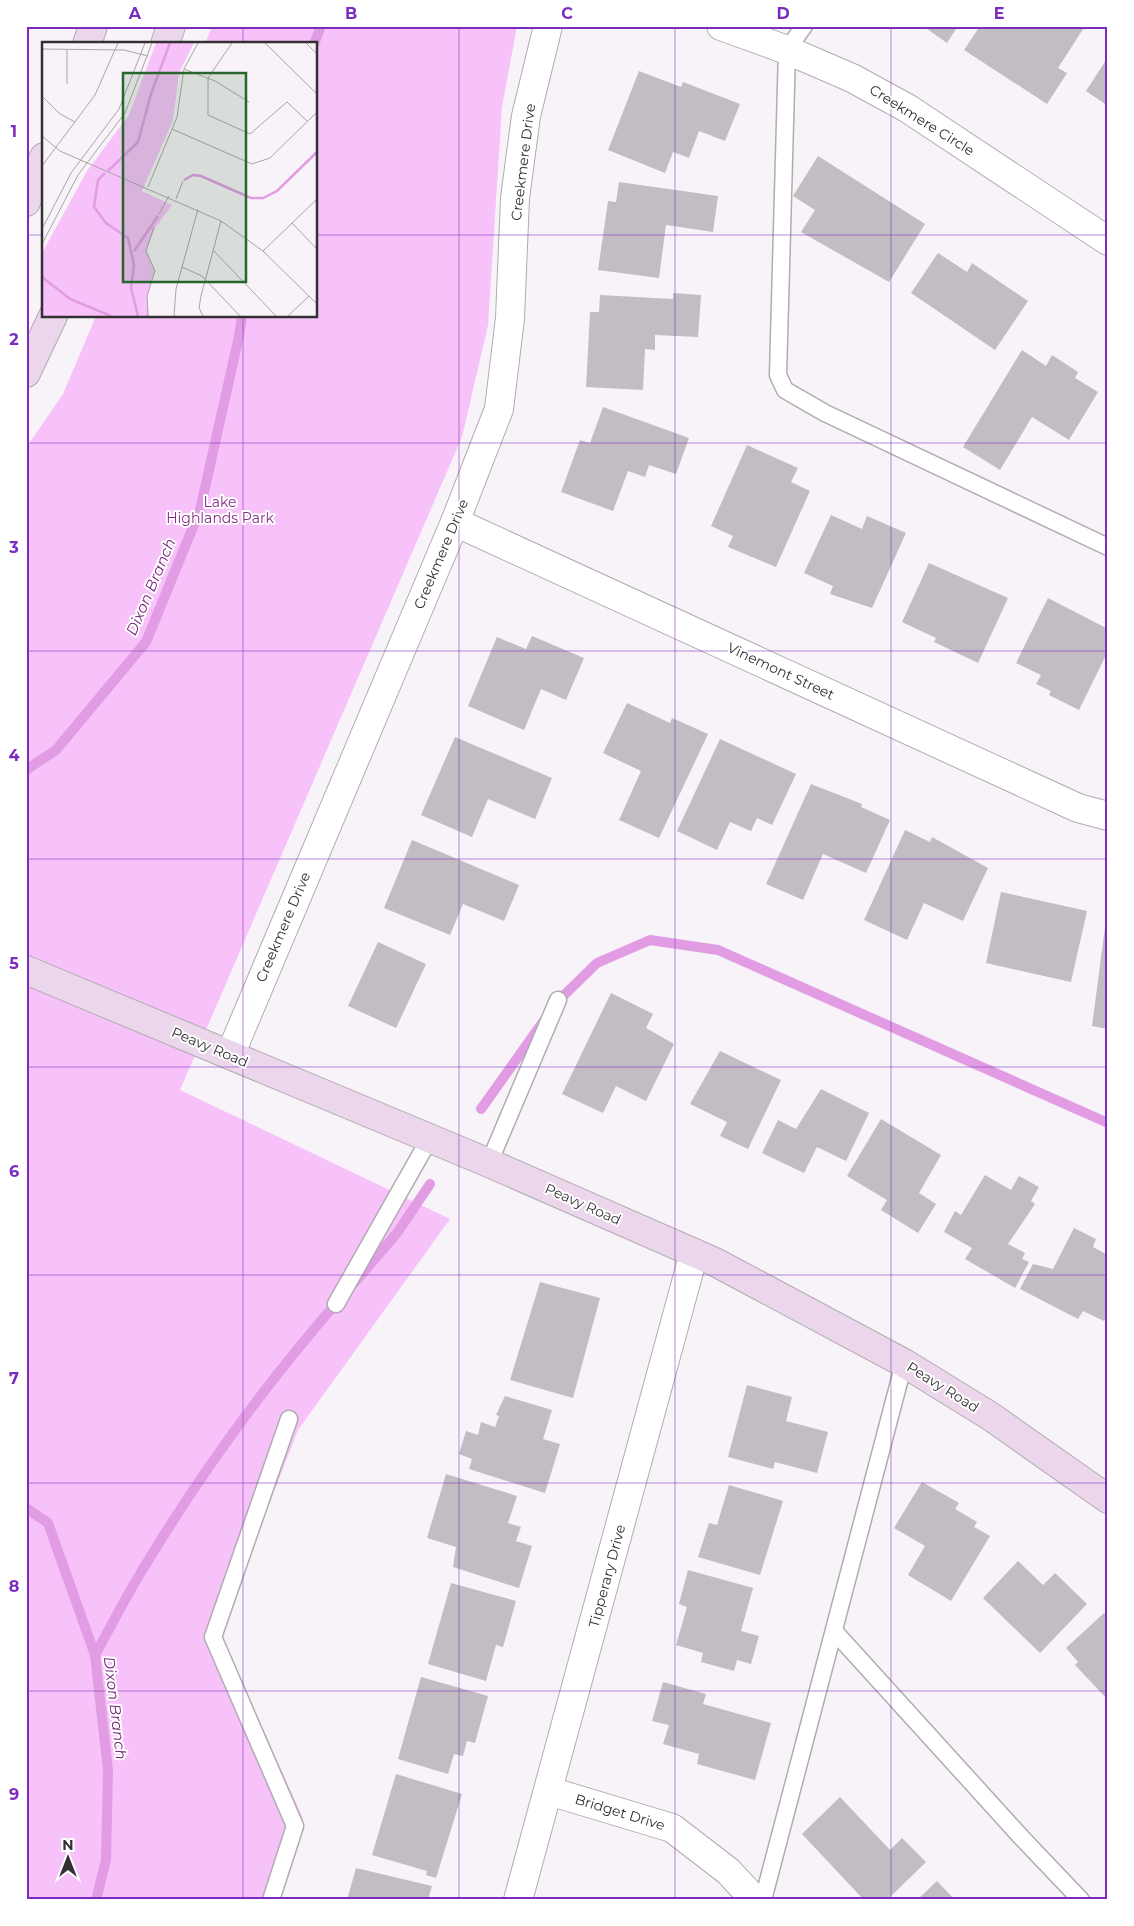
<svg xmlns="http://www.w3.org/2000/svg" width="1134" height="1926" viewBox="0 0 1134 1926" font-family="Montserrat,sans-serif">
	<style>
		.green { fill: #f7c1f9 }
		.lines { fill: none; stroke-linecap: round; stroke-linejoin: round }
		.stream { stroke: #e19ce4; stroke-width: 10 }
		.building { fill: #c2bdc2 }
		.lane-casing { stroke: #b1acb1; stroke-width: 19 }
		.street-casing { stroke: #b1acb1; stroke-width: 30 }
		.secondary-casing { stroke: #b1acb1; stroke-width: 30 }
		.lane { stroke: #fff; stroke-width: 16 }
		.street { stroke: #fff; stroke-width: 28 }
		.secondary { stroke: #ebd6ec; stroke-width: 28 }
		.grid { fill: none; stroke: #7b2cbf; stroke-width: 1; stroke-opacity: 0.55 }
		.labels { text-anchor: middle; stroke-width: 4; stroke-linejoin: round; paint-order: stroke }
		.street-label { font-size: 14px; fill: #323032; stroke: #fff }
		.park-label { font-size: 14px; fill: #802f85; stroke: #fff }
		.water-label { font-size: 15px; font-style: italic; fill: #742279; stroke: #fff }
		.inset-river { fill: none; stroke: #e19ce4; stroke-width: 2.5 }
		.inset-road { fill: none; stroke: #a9a5a9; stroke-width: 1 }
		.view { fill: #28652d; fill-opacity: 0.15; stroke: #28652d; stroke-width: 2.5 }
		.inset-edge { fill: none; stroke: #323032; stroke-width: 2.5 }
		.neatline { fill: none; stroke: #7b2cbf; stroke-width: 2 }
		.grid-label { font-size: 16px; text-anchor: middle; font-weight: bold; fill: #7b2cbf }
	</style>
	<rect width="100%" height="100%" fill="#f8f3f8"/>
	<path class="green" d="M212 26H517L502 107 488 325 462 437 180 1090 450 1219 298 1430 219 1632 303 1818 275 1900H26V448L63 394 96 316H316V44H205Z"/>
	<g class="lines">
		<g class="stream">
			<path d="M314 44 321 26"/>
			<path d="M26 770 56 750 146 642 200 510 239 336 242 316"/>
			<path d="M555 1004 597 963 650 940 718 950 1108 1123"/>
			<path d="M481 1109 543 1022"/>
			<path d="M355 1282 397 1233 430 1184"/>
			<path d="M26 1508 48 1523 95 1655 108 1770 106 1860 96 1900"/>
			<path d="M95 1655C109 1630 122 1604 137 1579 195 1481 263 1387 339 1300"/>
		</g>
	</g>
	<g class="building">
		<path d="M923 26H958L947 43Z"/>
		<path d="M980 26H1041L1044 29 1046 26H1085L1058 68 1067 73 1047 104 964 50Z"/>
		<path d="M1108 57V106L1086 91Z"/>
		<path d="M639 71 681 87 683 82 740 104 725 141 699 131 689 158 673 152 665 173 608 150Z"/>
		<path d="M818 156 925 224 889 282 801 232 815 210 793 196Z"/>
		<path d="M619 182 718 196 713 232 666 225 659 278 598 270 608 201 616 202Z"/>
		<path d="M938 253 967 272 972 263 1028 301 995 350 911 293Z"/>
		<path d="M673 293 701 295 698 337 655 335V350L645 349 643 390 586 387 590 312H599L600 295 673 299Z"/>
		<path d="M1022 350 1046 366 1052 355 1078 372 1075 378 1098 392 1069 440 1032 417 1000 470 963 447Z"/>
		<path d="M603 407 689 438 676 474 649 465 645 477 628 471 613 511 561 492 580 440 590 443Z"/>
		<path d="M747 445 798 468 791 482 810 491 776 567 728 547 733 536 711 526Z"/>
		<path d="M831 515 862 529 867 516 906 533 872 608 830 594 833 586 804 573Z"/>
		<path d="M929 563 1008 598 978 663 934 642 936 638 902 622Z"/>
		<path d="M1048 598 1108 629V651L1079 710 1049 695 1051 691 1036 684 1041 675 1016 663Z"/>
		<path d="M532 636 584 658 566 700 541 689 524 730 468 706 497 637 526 649Z"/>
		<path d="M627 703 670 723 672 718 708 734 659 838 619 820 641 771 603 753Z"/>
		<path d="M455 737 552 778 535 819 488 799 472 837 421 815Z"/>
		<path d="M720 739 796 774 772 825 757 818 751 831 730 822 717 850 677 831Z"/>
		<path d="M811 784 862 804 861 807 890 820 866 873 823 854 803 900 766 884Z"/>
		<path d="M905 830 930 842 932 837 988 868 963 921 924 903 907 940 864 920Z"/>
		<path d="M412 840 519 885 504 921 463 904 450 935 384 908Z"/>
		<path d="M1001 892 1087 911 1071 982 986 963Z"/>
		<path d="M1107 912H1108V1029L1092 1026Z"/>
		<path d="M378 942 426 964 396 1028 348 1006Z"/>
		<path d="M611 993 653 1014 646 1028 674 1044 646 1101 616 1086 603 1113 562 1094Z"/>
		<path d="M720 1051 781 1080 748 1149 720 1136 727 1122 690 1104Z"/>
		<path d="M821 1089 869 1113 846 1161 817 1147 804 1173 762 1153 778 1120 796 1129Z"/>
		<path d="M881 1119 941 1155 919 1193 936 1204 918 1233 881 1210 887 1200 847 1176Z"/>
		<path d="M985 1175 1011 1190 1019 1176 1039 1187 1031 1201 1035 1204 1008 1244 1025 1253 1022 1259 1029 1262 1015 1288 965 1259 972 1248 944 1232 955 1211 961 1215Z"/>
		<path d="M1074 1228 1096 1239 1093 1247 1108 1255V1313L1104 1321 1083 1311 1078 1319 1020 1289 1033 1264 1053 1269Z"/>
		<path d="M540 1282 600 1298 573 1398 510 1380Z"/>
		<path d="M747 1385 792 1397 786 1421 828 1432 817 1473 775 1462 773 1469 728 1457Z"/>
		<path d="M505 1396 552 1410 543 1439 560 1444 545 1493 469 1469 472 1459 459 1454 466 1431 478 1435 481 1422 495 1427 499 1416 496 1415Z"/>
		<path d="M446 1474 517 1496 508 1523 521 1527 516 1541 532 1546 519 1588 453 1567 456 1547 427 1538Z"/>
		<path d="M922 1482 959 1503 955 1509 977 1522 974 1527 990 1536 951 1601 908 1575 925 1546 894 1528Z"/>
		<path d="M729 1485 783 1501 760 1575 698 1557 709 1523 717 1525Z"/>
		<path d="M1018 1561 1043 1585 1055 1573 1087 1604 1040 1653 983 1598Z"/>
		<path d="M688 1570 753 1588 741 1631 759 1636 751 1664 737 1660 734 1671 701 1662 703 1653 676 1645 687 1607 679 1604Z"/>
		<path d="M451 1583 516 1601 503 1647 496 1645 486 1681 428 1664Z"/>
		<path d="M1104 1613 1108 1617V1700L1075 1665 1078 1662 1066 1648Z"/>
		<path d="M421 1677 488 1696 475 1743 467 1741 463 1756 454 1754 448 1774 398 1759Z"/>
		<path d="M663 1682 706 1694 703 1704 771 1723 755 1780 697 1764 699 1754 663 1744 669 1725 652 1721Z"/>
		<path d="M396 1774 462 1794 436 1878 426 1875 427 1871 372 1855Z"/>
		<path d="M840 1797 890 1850 902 1838 926 1862 887 1900H864L802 1834Z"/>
		<path d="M356 1868 432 1886 428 1900H347Z"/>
		<path d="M937 1881 955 1900H917Z"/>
	</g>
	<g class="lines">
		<defs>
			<g id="lane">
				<path d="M804 26 787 50 778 375 785 390 825 413 1108 547"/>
				<path d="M489 1163 558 1000"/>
				<path d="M336 1304 430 1138"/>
				<path d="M834 1631 1022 1838 1081 1900"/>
				<path d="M271 1900 295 1826 213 1637 289 1419"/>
				<path d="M763 1900 904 1363"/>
			</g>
			<g id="street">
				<path d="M721 26 787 50 852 78 907 108 1108 241"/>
				<path d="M455 522 1078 808 1108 816"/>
				<path d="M230 1055 455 522 499 409 510 318 515 198 526 116 548 26"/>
				<path d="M549 1791 672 1828 728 1871 755 1900"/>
				<path d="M518 1900 694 1253"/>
			</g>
			<g id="secondary">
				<path d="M87 44 93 26"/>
				<path d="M165 44 171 26"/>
				<path d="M26 202 44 157"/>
				<path d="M26 373 53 316"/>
				<path d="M26 970 489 1163 715 1262 904 1363 990 1416 1108 1499"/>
			</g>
		</defs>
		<use href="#lane" class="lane-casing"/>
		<use href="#street" class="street-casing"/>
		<use href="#secondary" class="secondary-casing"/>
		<use href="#lane" class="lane"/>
		<use href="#street" class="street"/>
		<use href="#secondary" class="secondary"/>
	</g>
	<path class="grid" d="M243 26V44M459 26V1900M675 26V1900M891 26V1900M26 235H44M316 235H1108M243 316V1900M26 443H1108M26 651H1108M26 859H1108M26 1067H1108M26 1275H1108M26 1483H1108M26 1691H1108"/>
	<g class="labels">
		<g class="street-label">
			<text transform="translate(922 120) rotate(32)" y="5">Creekmere Circle</text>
			<text transform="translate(523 162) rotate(-83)" y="5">Creekmere Drive</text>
			<text transform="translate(441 554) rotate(-67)" y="5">Creekmere Drive</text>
			<text transform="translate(781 671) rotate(25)" y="5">Vinemont Street</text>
			<text transform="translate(283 927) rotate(-67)" y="5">Creekmere Drive</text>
			<text transform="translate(210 1047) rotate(23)" y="5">Peavy Road</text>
			<text transform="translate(583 1204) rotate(24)" y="5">Peavy Road</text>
			<text transform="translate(943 1387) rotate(32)" y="5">Peavy Road</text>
			<text transform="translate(607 1576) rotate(-75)" y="5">Tipperary Drive</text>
			<text transform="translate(620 1812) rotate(17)" y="5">Bridget Drive</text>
		</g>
		<g class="park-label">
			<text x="220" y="507">Lake<tspan x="220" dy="16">Highlands Park</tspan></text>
		</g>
		<g class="water-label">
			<text transform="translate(151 587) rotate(-67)" y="5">Dixon Branch</text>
			<text transform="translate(115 1708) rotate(83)" y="5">Dixon Branch</text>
		</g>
	</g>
	<g transform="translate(42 42)">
		<rect width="275" height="275" fill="#f8f3f8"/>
		<path d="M114 1H152L137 31 131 78 100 149 130 163 113 186 104 208 113 228 105 254 107 274H0V211L45 129 87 73Z" fill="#f7c1f9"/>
		<path class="inset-river" d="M66 129 96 100 109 52 128 1M63 131 56 138 52 165 64 181 86 196 92 223 89 246 96 274M142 138 151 133 159 134 209 156H221L235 149 275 110M92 209 116 174M0 235 28 257 69 274"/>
		<path class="inset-road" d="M190 1 166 36V73L208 92 245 60 265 79M223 1 275 52M264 1 275 12M0 7 82 8 106 14M25 8V42M142 27 173 39 207 60M0 54 18 72 33 80M130 87 210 122 228 116 275 70M0 94 18 109 179 179 221 209 275 262M0 124 53 53 76 1M106 145 135 75 142 27 156 1M134 157 141 139M117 172 127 154M250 181 275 207M0 187 29 131 77 67 103 1M0 202 36 133 83 71 110 1M171 208 234 274M221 209 275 157M140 225 160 234 198 274M106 274 105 254 113 229 104 209 112 185M132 274 134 247 156 167M161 274 157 266 159 254 179 179M246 274 267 254"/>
		<path class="view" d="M81 31H204V240H81Z"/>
		<rect width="275" height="275" class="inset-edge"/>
	</g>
	<rect width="1134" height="1926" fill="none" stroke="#ffffff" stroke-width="55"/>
	<g transform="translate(68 1858)" stroke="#ffffff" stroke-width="4" paint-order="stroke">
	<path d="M0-4L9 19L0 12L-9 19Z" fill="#323032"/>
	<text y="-8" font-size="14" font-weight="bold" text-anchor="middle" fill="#323032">N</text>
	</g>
	<rect x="28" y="28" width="1078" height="1870" class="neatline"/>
	<g class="grid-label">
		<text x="135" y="19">A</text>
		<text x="351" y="19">B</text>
		<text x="567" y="19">C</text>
		<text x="783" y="19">D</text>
		<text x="999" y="19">E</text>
		<text x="14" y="137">1</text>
		<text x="14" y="345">2</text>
		<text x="14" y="553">3</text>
		<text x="14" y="761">4</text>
		<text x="14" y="969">5</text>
		<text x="14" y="1177">6</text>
		<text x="14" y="1384">7</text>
		<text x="14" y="1592">8</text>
		<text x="14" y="1800">9</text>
	</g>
</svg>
